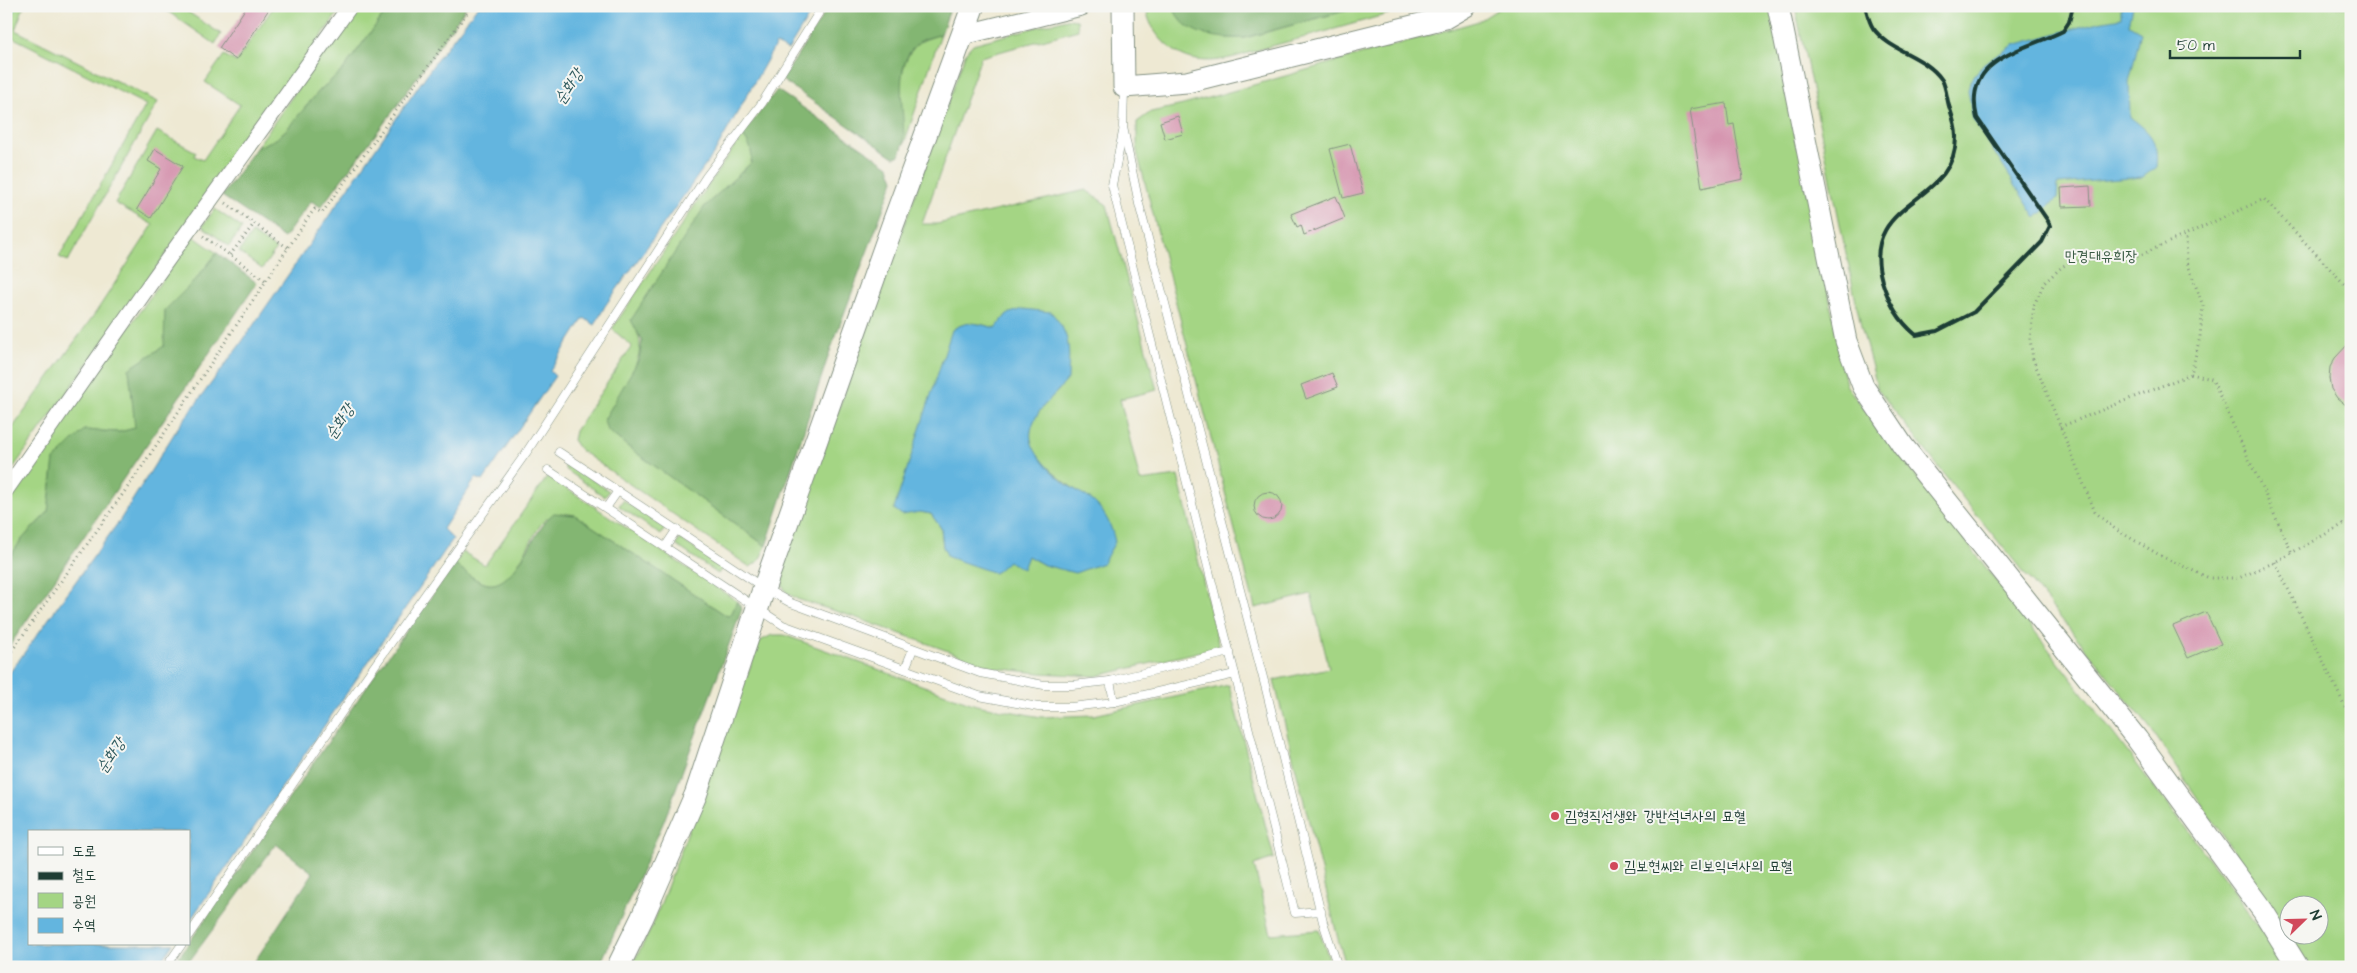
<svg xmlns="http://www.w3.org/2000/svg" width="2357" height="973" viewBox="0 0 2357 973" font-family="'Architects Daughter','Poor Story',sans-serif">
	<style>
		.green { fill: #a4d584; stroke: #62895c; fill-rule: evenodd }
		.forest { fill: #83b672; stroke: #517a53 }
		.water { fill: #63b5df; stroke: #41798a }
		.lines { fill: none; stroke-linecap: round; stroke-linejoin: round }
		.stream { stroke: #63b5df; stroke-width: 5 }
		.building { fill: #d696b0 }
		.service-casing { stroke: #869384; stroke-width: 9 }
		.minor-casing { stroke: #869384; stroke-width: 17 }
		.tertiary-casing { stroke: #869384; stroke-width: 21 }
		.secondary-casing { stroke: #869384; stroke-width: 23 }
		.primary-casing { stroke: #869384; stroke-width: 24 }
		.path { stroke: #869384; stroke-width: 3; stroke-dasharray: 1 4; stroke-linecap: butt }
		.service { stroke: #fff; stroke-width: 8 }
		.minor { stroke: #fff; stroke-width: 15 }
		.tertiary { stroke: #fff; stroke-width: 19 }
		.secondary { stroke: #fff; stroke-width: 21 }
		.primary { stroke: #fff; stroke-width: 22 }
		.rail { stroke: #1f3d34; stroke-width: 4 }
		.poi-dot { fill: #d1495b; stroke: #f6f6f2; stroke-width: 2 }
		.labels { text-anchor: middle; stroke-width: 4; stroke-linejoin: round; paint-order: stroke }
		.park-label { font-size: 15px; fill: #3a5b44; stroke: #f6f6f2 }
		.poi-label { font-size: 15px; fill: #1f3d34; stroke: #f6f6f2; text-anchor: start }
		.water-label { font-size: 16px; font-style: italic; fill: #305b5f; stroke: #f6f6f2 }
	</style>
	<rect width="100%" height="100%" fill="#f6f6f2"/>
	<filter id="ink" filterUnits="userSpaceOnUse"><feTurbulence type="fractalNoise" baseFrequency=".02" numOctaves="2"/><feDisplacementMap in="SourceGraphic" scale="10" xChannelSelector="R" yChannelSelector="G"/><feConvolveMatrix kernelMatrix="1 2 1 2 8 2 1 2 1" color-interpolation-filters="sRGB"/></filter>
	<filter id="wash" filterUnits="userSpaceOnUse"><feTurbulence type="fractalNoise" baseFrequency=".0096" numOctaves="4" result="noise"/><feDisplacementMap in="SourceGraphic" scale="20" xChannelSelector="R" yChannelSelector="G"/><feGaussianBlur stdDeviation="1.12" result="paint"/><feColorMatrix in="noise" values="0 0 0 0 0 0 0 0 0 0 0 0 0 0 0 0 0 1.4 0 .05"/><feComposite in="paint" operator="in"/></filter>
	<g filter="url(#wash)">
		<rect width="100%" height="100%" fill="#eee9d3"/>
		<g class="green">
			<path d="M16 6H24L15 30 158 102 68 261 59 257 146 105 12 37 6 51V31Z"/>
			<path d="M160 6H179L221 34 215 44Z"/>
			<path d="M274 6H286L291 10 294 6H343L6 478V437L96 312 153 225 115 203 157 131 196 152 194 156 203 160 240 105 205 82 224 55 236 62Z"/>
			<path d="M356 6H386L382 17 342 71 320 90 287 129 276 139 256 148Z"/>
			<path d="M1146 6H1173V9L1225 38H1245L1363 6H1416C1367 20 1318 34 1268 47 1246 53 1221 64 1197 60 1172 56 1148 32 1146 6Z"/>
			<path d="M1503 6H1774L1846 385 2227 882 2286 967H1347L1339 943 1274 680 1329 668 1311 594 1255 608 1137 152V122L1151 112 1183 105 1479 21Z"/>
			<path d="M1795 6H2351V967H2309L2290 936H2320V906H2290V935L2151 729 1967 503 1878 390 1861 326Z"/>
			<path d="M1067 19 1077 20 1078 30 981 57 922 224H937L1086 190 1107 205 1157 390 1120 399 1140 481 1178 476 1219 647 1097 676 1039 673 995 668 854 617 797 599 786 592 780 580V574L966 52 973 44ZM1007 314 1059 390C1046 402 1026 422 1031 442 1035 464 1077 491 1094 502L1044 565 1028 556 1008 561 943 547 941 528 931 514 920 512 952 330C969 319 977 324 996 328Z"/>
			<path d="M941 34 937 45 904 144C901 115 892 64 919 43 924 39 934 37 941 34Z"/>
			<path d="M742 135C750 144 753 151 751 163L705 206 637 332C650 357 617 397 604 420L607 430 631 449 766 546 759 561 750 567 580 450 573 440 575 431 632 346 612 329Z"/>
			<path d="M215 209 242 228 229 246 202 226Z"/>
			<path d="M252 233 276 249 262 269 239 252Z"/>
			<path d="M193 236 217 253 197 278 165 310V346L129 369 136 428 119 432 84 430 54 460 48 512 23 538 6 562V502Z"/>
			<path d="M565 464H569L609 491 605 497 565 469Z"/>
			<path d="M548 476 737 601 731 615 727 616 575 515C565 513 554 513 545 520 529 534 515 594 484 583 474 580 463 570 455 564L463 552 485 565Z"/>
			<path d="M623 500 665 528 661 535 619 506Z"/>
			<path d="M680 539 723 567 718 574 676 545Z"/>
			<path d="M772 635H784L976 705 1041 717 1094 715 1229 685 1274 858 1254 865 1271 934 1319 930 1332 967H631L652 927 760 641Z"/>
		</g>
		<g class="forest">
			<path d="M386 6H467L394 110 321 207 311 201 284 238 222 196 256 148 276 139 287 129 320 90 342 71 382 17Z"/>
			<path d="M829 6H951L941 34C934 37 924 38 919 42 883 70 916 138 898 156L894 157 782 80Z"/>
			<path d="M1173 6H1363L1244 38C1219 39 1182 36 1173 6Z"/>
			<path d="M777 90 889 166 894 180 829 354 766 546 631 449 607 430 604 420 639 359 642 341 631 320 705 206 751 163C753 151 750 144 742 135Z"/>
			<path d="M217 253 257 283 6 651V562L23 538 48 512 54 460 84 430 119 432 135 428 129 369 164 346 165 310 197 278Z"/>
			<path d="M554 513 575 515 727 616 731 615 737 601 742 609 664 821 599 967H251L313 873 276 844 185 967H172L383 663 455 564C463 570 474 580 484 583 514 594 534 527 554 513Z"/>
		</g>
		<g class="water">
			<path d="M478 6H815L788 50 776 44 715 152 605 306 595 325 584 318 550 371 555 376 483 481 476 478 443 529 453 539 189 922V832H29V944H173L158 967H6V678L120 520 177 429 239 346 436 61Z"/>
			<path d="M2121 6H2133L2129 25 2141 32 2129 82 2130 117C2150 132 2159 141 2156 167L2143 177 2058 184 2057 199 2036 218 1973 119 1968 90 1970 81 1984 63 2014 45 2098 22 2121 18Z"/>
			<path d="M1023 309 1051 312C1072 336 1069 349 1068 379 1055 396 1035 409 1031 431 1027 451 1054 475 1069 486 1077 491 1087 496 1094 502 1106 513 1112 527 1115 542L1103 563 1075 573 1044 565 1028 556 1023 569 1008 561 995 573 948 557 943 547 941 528 931 514 920 512 902 515 894 509 952 330C969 319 977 324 996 328L1007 314Z"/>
		</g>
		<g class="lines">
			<path class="stream" d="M6 25 14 6"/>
		</g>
		<g id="blocks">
			<g class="building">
				<path d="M247 6H271L236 60 219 48Z"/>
				<path d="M1726 103 1729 125 1734 124 1743 179 1702 188 1690 109Z"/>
				<path d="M1178 116 1183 134 1165 139 1160 122Z"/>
				<path d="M1350 144 1363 193 1343 198 1330 149Z"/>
				<path d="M155 149 183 166 151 218 137 209 161 169 148 161Z"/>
				<path d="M2090 186 2091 206 2062 207 2061 188Z"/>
				<path d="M1336 196 1345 218 1304 235 1301 225 1297 227 1291 214Z"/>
				<path d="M2351 341V409L2337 398 2331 389 2329 378 2330 367 2335 358Z"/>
				<path d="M1332 373 1338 387 1306 399 1301 385Z"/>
				<circle cx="1268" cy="506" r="14"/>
				<path d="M2206 612 2221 644 2188 658 2173 626Z"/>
			</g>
		</g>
	</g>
	<g filter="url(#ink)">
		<use href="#blocks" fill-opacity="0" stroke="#869384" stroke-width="1"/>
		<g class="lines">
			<defs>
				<g id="service">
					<path d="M1124 89 1123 127 1139 204 1266 689 1323 922 1338 967"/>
					<path d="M1123 132 1112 185 1295 913 1321 911"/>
					<path d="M559 452 764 588 791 603 980 673 1044 685H1072L1110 681 1230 652"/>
					<path d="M548 470 783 625 979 696 1038 707H1071L1114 702 1235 674"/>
					<path d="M606 508 618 491"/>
					<path d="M665 547 677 529"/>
					<path d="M905 669 913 649"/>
					<path d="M1110 681 1114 702"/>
					<path d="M189 935 348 703 526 453 706 177 762 103 823 6"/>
					<path d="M166 967 182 944"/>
				</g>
				<path id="minor" d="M6 490 150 284 350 6"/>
				<path id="tertiary" d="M963 35 1081 6"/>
				<g id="secondary">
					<path d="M1123 6 1124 87 1187 82 1445 18 1466 6"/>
					<path d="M1778 6 1846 341 1863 386 1903 446 2137 739 2263 911 2298 967"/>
				</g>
				<path id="primary" d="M618 967 642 918 696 794 764 588 893 224 973 6"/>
			</defs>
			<use href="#service" class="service-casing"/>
			<use href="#minor" class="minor-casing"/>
			<use href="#tertiary" class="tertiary-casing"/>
			<use href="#secondary" class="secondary-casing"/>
			<use href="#primary" class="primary-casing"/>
			<g class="path">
				<path d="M226 203 288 248"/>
				<path d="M203 236 266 281"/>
				<path d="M230 255 254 224"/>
				<path d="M2351 291 2264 199 2134 258 2074 261 2063 266 2044 283 2034 305 2030 339 2033 359 2095 512 2115 529 2163 557 2209 578H2239L2275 562 2351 520"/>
				<path d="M2191 374 2212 379 2292 553"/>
				<path d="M2060 427 2191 374 2200 337 2203 306 2187 262 2186 235"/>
				<path d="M2275 562 2351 719"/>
				<path d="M6 659 137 474 310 215 315 209 322 213 472 6"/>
			</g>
			<use href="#service" class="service"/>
			<use href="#minor" class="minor"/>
			<use href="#tertiary" class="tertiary"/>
			<use href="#secondary" class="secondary"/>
			<use href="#primary" class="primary"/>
			<path class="rail" d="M1865 6C1867 13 1869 22 1873 28 1890 52 1925 55 1942 80 1946 87 1947 99 1949 106 1952 115 1956 126 1956 136 1957 206 1858 198 1882 281 1889 303 1898 320 1916 335L1937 331 1974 312 2042 242 2050 226 2048 221 1977 118C1962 58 2023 51 2063 31L2069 22 2073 6"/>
		</g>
	</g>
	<g class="poi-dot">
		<circle cx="1555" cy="816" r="5"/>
		<circle cx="1614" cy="866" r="5"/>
	</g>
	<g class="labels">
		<g class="park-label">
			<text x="2101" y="261">만경대유희장</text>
		</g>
		<g class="poi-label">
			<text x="1565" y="821">김형직선생와 강반석녀사의 묘혈</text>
			<text x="1624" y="871">김보현씨와 리보익녀사의 묘혈</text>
		</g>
		<g class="water-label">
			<text transform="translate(568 86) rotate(-57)" y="6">순화강</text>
			<text transform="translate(339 421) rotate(-56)" y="6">순화강</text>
			<text transform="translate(110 755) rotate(-56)" y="6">순화강</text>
		</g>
	</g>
	<rect width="2357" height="973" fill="none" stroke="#f6f6f2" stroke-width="25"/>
	<rect x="28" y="830" width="162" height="115" fill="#f6f6f2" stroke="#a0aca6"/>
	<rect x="38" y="847" width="25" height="8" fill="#ffffff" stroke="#a0aca6"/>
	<text x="72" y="856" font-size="15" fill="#1f3d34">도로</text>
	<rect x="38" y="872" width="25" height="8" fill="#1f3d34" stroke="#a0aca6"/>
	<text x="72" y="880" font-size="15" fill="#1f3d34">철도</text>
	<rect x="38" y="893" width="25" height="15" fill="#a4d584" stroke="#a0aca6"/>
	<text x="72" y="906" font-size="15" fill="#1f3d34">공원</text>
	<rect x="38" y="918" width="25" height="15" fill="#63b5df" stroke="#a0aca6"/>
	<text x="72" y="930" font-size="15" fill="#1f3d34">수역</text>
	<g transform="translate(2304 920) rotate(67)"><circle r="24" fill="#f6f6f2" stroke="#a0aca6"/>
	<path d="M0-4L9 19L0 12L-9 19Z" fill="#d1495b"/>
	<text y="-8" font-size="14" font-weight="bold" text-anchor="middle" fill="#1f3d34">N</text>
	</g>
	<path d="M2170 50v8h130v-8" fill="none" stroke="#1f3d34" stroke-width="2.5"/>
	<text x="2177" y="50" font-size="15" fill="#1f3d34" stroke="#f6f6f2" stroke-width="4" paint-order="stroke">50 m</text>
</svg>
